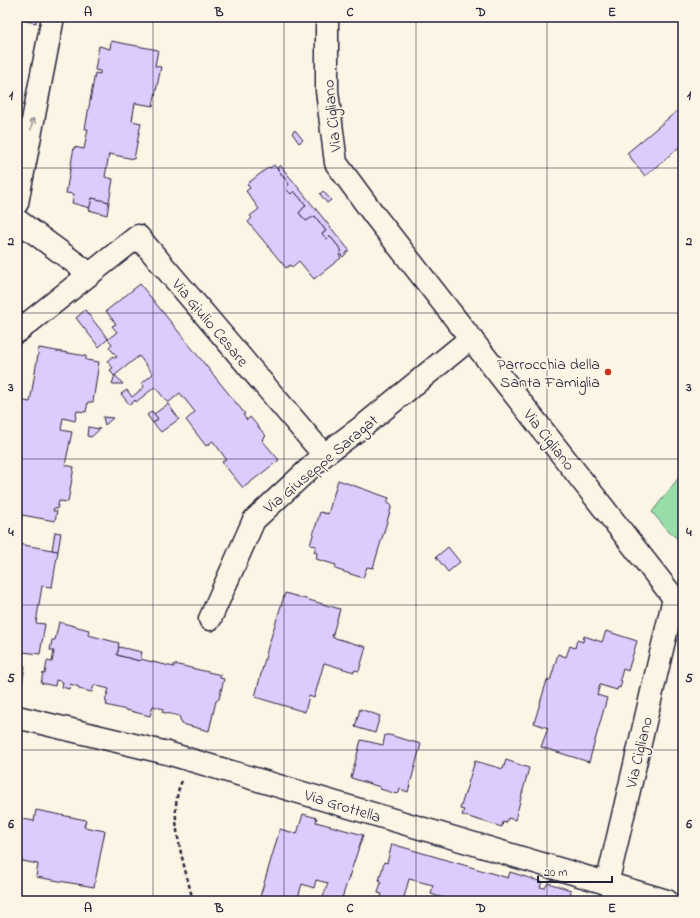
<svg xmlns="http://www.w3.org/2000/svg" width="700" height="918" viewBox="0 0 700 918" font-family="'Indie Flower',sans-serif">
	<style>
		.green { fill: #98dca8; stroke: #5d7f72 }
		.building { fill: #decbfd; stroke: #22223b }
		.lines { fill: none; stroke-linecap: round; stroke-linejoin: round }
		.street-casing { stroke: #22223b; stroke-width: 25 }
		.secondary-casing { stroke: #22223b; stroke-width: 25 }
		.path { stroke: #22223b; stroke-width: 2.5; stroke-dasharray: 4 3; stroke-linecap: butt }
		.street { stroke: #fcf5e5; stroke-width: 22 }
		.secondary { stroke: #fcf5e5; stroke-width: 22 }
		.oneway { stroke: #9a9698 }
		.grid { fill: none; stroke: #22223b; stroke-width: 1; stroke-opacity: 0.55 }
		.poi-dot { fill: #c8321e; stroke: #fcf5e5; stroke-width: 1.5 }
		.labels { text-anchor: middle; stroke-width: 3.5; stroke-linejoin: round; paint-order: stroke }
		.street-label { font-size: 16px; fill: #22223b; stroke: #fcf5e5 }
		.poi-label { font-size: 16px; fill: #22223b; stroke: #fcf5e5; text-anchor: end }
		.neatline { fill: none; stroke: #22223b; stroke-width: 1.5 }
		.grid-label { font-size: 13px; text-anchor: middle; font-weight: bold; fill: #22223b }
	</style>
	<rect width="100%" height="100%" fill="#fcf5e5"/>
	<filter id="ink" filterUnits="userSpaceOnUse"><feTurbulence type="fractalNoise" baseFrequency=".025" numOctaves="2"/><feDisplacementMap in="SourceGraphic" scale="8" xChannelSelector="R" yChannelSelector="G"/><feConvolveMatrix kernelMatrix="1 2 1 2 8 2 1 2 1" color-interpolation-filters="sRGB"/></filter>
	<g filter="url(#ink)">
		<path class="green" d="M683 472V543L669 532 652 512Z"/>
		<g class="building">
			<path d="M17 17H37L36 23 17 19Z"/>
			<path d="M17 21H20L17 40Z"/>
			<path d="M111 41 158 50 155 66 161 67 153 106 135 103 132 121 141 123 134 159 109 154 105 177 113 179 109 202 92 198 90 208 72 203 74 194 66 193 74 147 84 149 88 129H85L95 73 100 74V71L95 70 99 46 110 49Z"/>
			<path d="M683 106V144L645 176 627 153Z"/>
			<path d="M295 130 303 140 299 143 292 133Z"/>
			<path d="M274 165 290 185 286 189 291 194 294 191 306 205 299 213 306 221 311 217 315 216 326 231 322 234 327 239 330 236 342 251 339 254 341 258 314 279 299 261 292 267 290 265 286 268 248 222 252 218 250 216 259 209 246 191 250 188 247 184 269 167 270 168Z"/>
			<path d="M280 165 349 250 343 257 339 253 342 251 330 236 327 239 322 234 326 231 315 216 306 221 299 213 306 205 294 191 291 194 286 189 289 184 277 168Z"/>
			<path d="M323 191 331 200 327 203 320 194Z"/>
			<path d="M92 198 109 202 107 215 89 210Z"/>
			<path d="M140 284 245 414 243 415 247 420 250 417 266 436 262 440 279 460 243 488 222 462 226 459 213 441 206 446 186 420 195 412 180 393 168 403 155 387 136 402 135 400 130 405 121 394 127 390 132 397 144 387 142 383 153 374 139 356 114 376 110 370 113 368 107 361 113 356 114 358 117 357 109 347 112 344 108 339 117 332 112 326 116 324 106 311Z"/>
			<path d="M85 310 108 339 99 347 76 318Z"/>
			<path d="M39 348 86 356V360L99 362 93 402H88L86 412 77 411 75 421 63 418 61 430 72 432 65 465 74 467 68 502 59 501 57 509 54 508 53 511H57L55 521 22 515 18 544 58 551 52 587 42 586 36 623 45 624 40 654 23 652 21 665 25 666 21 690 17 689V407L18 400 30 402Z"/>
			<path d="M115 375 123 384H112Z"/>
			<path d="M168 404 179 419 161 432 153 423 158 419 154 414Z"/>
			<path d="M152 411 158 419 153 423 147 415Z"/>
			<path d="M103 417 113 418 105 425Z"/>
			<path d="M88 427 100 429 91 437 87 436Z"/>
			<path d="M338 480 389 498 387 503 392 505 373 568 367 567 363 578 335 569 336 565 316 559 317 553 314 552 316 546 310 545 320 512 328 514Z"/>
			<path d="M55 532 61 533 58 551 52 550Z"/>
			<path d="M448 547 460 562 448 572 436 557Z"/>
			<path d="M285 593 340 609 332 637 366 647 359 671 355 670 354 672 324 663 314 698 309 696 305 712 255 697 268 647Z"/>
			<path d="M59 622 89 630 88 635 119 643 118 647H119L117 655 140 661V659L174 667V664L221 675 220 678 224 679 219 699 216 701 209 731 182 724 179 716 162 712 163 709 153 706 150 716 106 705 107 702 105 701 109 689 94 685 92 692 79 689V687L70 684 69 689 62 687 63 682 56 680 55 686 41 683 43 673 45 674 47 661 52 662 54 651 50 650 52 640H55Z"/>
			<path d="M606 631 637 641 628 671 623 669 620 680 622 681 620 688 618 687 617 690 600 685 597 695 607 698 589 762 541 747 548 728 534 723 547 680 550 681 558 654 566 657 570 646 575 648 577 640 583 642 584 636 602 642Z"/>
			<path d="M119 647 142 652 140 661 117 655Z"/>
			<path d="M360 709 380 716 375 733 355 727Z"/>
			<path d="M385 735H389L421 744 408 792 400 789 399 793 397 794 380 789V787L351 778 361 740 383 745Z"/>
			<path d="M506 760 529 768 515 820 508 818 506 823 503 822 502 827 462 815 464 810 460 809 475 761 503 769Z"/>
			<path d="M36 810 86 820 84 827 105 831 94 887 36 877 38 864 17 860V818L34 821Z"/>
			<path d="M303 814 317 818 316 822 363 835 341 901H326L322 900 328 883 316 880 314 888 302 884 297 901 259 900 280 829 297 834Z"/>
			<path d="M392 844 508 878 510 872 542 882 540 887 545 888 548 883 571 890 570 896 583 900V901H442L443 898 431 894 433 885 409 879 403 901H380L382 894 378 893 381 882 379 881 384 862 387 863Z"/>
		</g>
		<g class="lines">
			<defs>
				<g id="street">
					<path d="M327 17V91L336 163 375 216 674 598 607 884"/>
					<path d="M17 203 53 17"/>
					<path d="M17 220 90 274"/>
					<path d="M17 332 138 236 324 455"/>
					<path d="M210 619 254 520 324 455 367 423 471 338"/>
				</g>
				<path id="secondary" d="M17 717 167 753 667 901"/>
			</defs>
			<use href="#street" class="street-casing"/>
			<use href="#secondary" class="secondary-casing"/>
			<path class="path" d="M182 781C166 814 185 866 193 901"/>
			<use href="#street" class="street"/>
			<use href="#secondary" class="secondary"/>
		</g>
		<defs><path id="oneway-shaft" d="M-6 0H5M1.5-3L5.5 0L1.5 3" fill="none" stroke-width="1.6" stroke-linecap="round" stroke-linejoin="round"/></defs>
		<use class="oneway" href="#oneway-shaft" transform="translate(32 124) rotate(-79)"/>
	</g>
	<path class="grid" d="M153 17V901M284 17V901M416 17V901M547 17V901M17 168H683M17 313H683M17 459H683M17 605H683M17 750H683"/>
	<circle class="poi-dot" cx="608" cy="372" r="4"/>
	<g class="labels">
		<g class="street-label">
			<text transform="translate(331 116) rotate(-96)" y="6">Via Cigliano</text>
			<text transform="translate(211 322) rotate(50)" y="6">Via Giulio Cesare</text>
			<text transform="translate(550 439) rotate(52)" y="6">Via Cigliano</text>
			<text transform="translate(320 463) rotate(-40)" y="6">Via Giuseppe Saragat</text>
			<text transform="translate(638 752) rotate(-77)" y="6">Via Cigliano</text>
			<text transform="translate(343 805) rotate(17)" y="6">Via Grottella</text>
		</g>
		<g class="poi-label">
			<text x="600" y="369">Parrocchia della<tspan x="600" dy="18">Santa Famiglia</tspan></text>
		</g>
	</g>
	<rect width="700" height="918" fill="none" stroke="#fcf5e5" stroke-width="44"/>
	<path d="M538 876v6h74v-6" fill="none" stroke="#22223b" stroke-width="2"/>
	<text x="544" y="876" font-size="12" fill="#22223b" stroke="#fcf5e5" stroke-width="3" paint-order="stroke">20 m</text>
	<rect x="22" y="22" width="656" height="874" class="neatline"/>
	<g class="grid-label">
		<text x="88" y="16">A</text>
		<text x="219" y="16">B</text>
		<text x="350" y="16">C</text>
		<text x="481" y="16">D</text>
		<text x="612" y="16">E</text>
		<text x="11" y="99">1</text>
		<text x="689" y="99">1</text>
		<text x="11" y="245">2</text>
		<text x="689" y="245">2</text>
		<text x="11" y="391">3</text>
		<text x="689" y="391">3</text>
		<text x="11" y="536">4</text>
		<text x="689" y="536">4</text>
		<text x="11" y="682">5</text>
		<text x="689" y="682">5</text>
		<text x="11" y="828">6</text>
		<text x="689" y="828">6</text>
		<text x="88" y="912">A</text>
		<text x="219" y="912">B</text>
		<text x="350" y="912">C</text>
		<text x="481" y="912">D</text>
		<text x="612" y="912">E</text>
	</g>
</svg>
